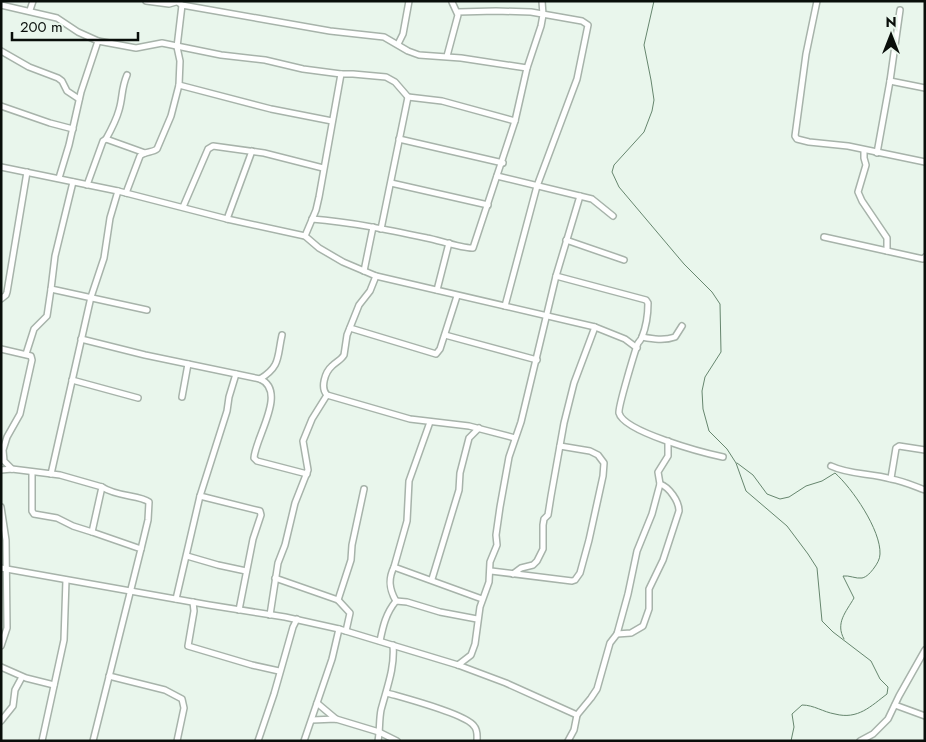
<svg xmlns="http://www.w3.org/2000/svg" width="926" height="742" viewBox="0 0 926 742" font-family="Jost,sans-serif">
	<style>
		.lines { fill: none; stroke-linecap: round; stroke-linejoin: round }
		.stream { stroke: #66866e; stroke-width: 1 }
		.street-casing { stroke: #a7b3aa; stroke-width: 8 }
		.street { stroke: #fff; stroke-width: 5 }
	</style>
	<rect width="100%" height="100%" fill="#e9f6ec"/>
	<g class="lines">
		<g class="stream">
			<path d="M654 1 644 45 651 80 654 100 652 111 644 132 614 165 612 172 619 187 684 264 712 292 720 304 721 352 705 377 702 391 703 409 709 431 727 449 736 463 746 491 787 526 808 554 817 568 822 621 833 632 871 661 880 679 888 687 887 694C871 706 858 720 835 714 823 712 814 705 802 705L792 714 794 727 791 741"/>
			<path d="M737 463 753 475 767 494 780 499 789 497 806 486 822 481 835 473C852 488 881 530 880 554 880 559 877 564 874 568 871 572 867 577 862 578 856 579 849 575 843 576L854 598C846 612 835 623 844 639"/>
		</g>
		<defs>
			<g id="street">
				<path d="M146 1 169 4 176 2"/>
				<path d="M176 1 182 5 330 31 384 37 408 51 419 55 461 58 527 68"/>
				<path d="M817 1 806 54 795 136 797 139 809 142 848 146 925 162"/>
				<path d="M1 5 57 18 78 32 98 41 136 48 162 43 221 55 265 60 303 69 341 74H353L386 77 395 82 408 97 442 101 515 121"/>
				<path d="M30 10 33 1"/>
				<path d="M458 12 496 11 531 12 582 21 588 25 577 79 537 186 505 306"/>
				<path d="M398 44 403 34 409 1"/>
				<path d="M1 51 29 67 58 78 62 81 67 91 79 99"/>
				<path d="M447 56 458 15 452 2"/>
				<path d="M890 81 925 88"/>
				<path d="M179 85 271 109 332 121"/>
				<path d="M1 106 50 123 73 129"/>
				<path d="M106 139C111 130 116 121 119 110 123 97 121 89 127 75"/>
				<path d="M399 139 503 163"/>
				<path d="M864 151V158L866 165 858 192 862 201 887 238V251L923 259 925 257"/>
				<path d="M877 153 890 81 900 10"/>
				<path d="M1 167 118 191 227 219 305 236 319 248 343 262 376 276 595 327 625 339 637 348"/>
				<path d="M497 176 592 199 613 216"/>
				<path d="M59 178 69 145 81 92 98 41"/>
				<path d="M73 182 55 256 51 289 147 310"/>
				<path d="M391 183 488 205"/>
				<path d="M87 185 103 141 106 139 145 153"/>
				<path d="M126 193 140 156C145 151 152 153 157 149L171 116 179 85 180 61 177 47 182 5"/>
				<path d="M183 207 208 149 213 146 264 153 323 168"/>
				<path d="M227 219 252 151"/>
				<path d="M312 219C351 222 389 230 427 238 438 240 464 249 473 248L515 121 527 68 541 26 543 15 542 1"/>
				<path d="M381 229 408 97"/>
				<path d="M305 236 316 210 319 197 341 74"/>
				<path d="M824 237 887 251"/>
				<path d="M566 240 624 260"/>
				<path d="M364 271 373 227"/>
				<path d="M376 276 370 291 359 305 347 335 344 355C341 360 336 362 332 366 325 372 320 388 327 395L410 419 469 426 515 438"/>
				<path d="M556 276 646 300 648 303C648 313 646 327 642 337 642 338 639 342 638 343 635 351 618 407 619 413 624 432 704 453 723 457"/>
				<path d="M437 290 449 243"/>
				<path d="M1 299 6 295 7 292 27 172"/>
				<path d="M350 328 436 354 440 349 457 296"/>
				<path d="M445 335 537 360"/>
				<path d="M642 337C653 339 664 341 675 337L682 326"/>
				<path d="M81 339 145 355 260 379C288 391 255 438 254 458L257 461 307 474"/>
				<path d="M1 349 31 356 32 360 20 414 7 437 3 450 4 461 12 469"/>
				<path d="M26 354 34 329 47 316 51 289"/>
				<path d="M260 379C281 366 277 357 282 335"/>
				<path d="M72 380 138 398"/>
				<path d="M182 397 188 364"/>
				<path d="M831 466C850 475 871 473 891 479 903 481 914 486 925 490"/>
				<path d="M1 470 12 469 60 475 102 487 92 532 141 549 93 741"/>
				<path d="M32 472V511L34 514 57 518 73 526 92 532"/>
				<path d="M51 474 91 297 104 258 110 218 118 191"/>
				<path d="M891 478 896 448 899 446 925 450"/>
				<path d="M102 487C117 497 140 495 149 502L148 520 141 549"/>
				<path d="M200 496 260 511 261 515 253 539 239 610"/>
				<path d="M1 507 6 540 7 628 1 646"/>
				<path d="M187 556 218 565 246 571"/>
				<path d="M394 567 482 599"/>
				<path d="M1 568 209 605 285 617 339 629 458 665 506 683 577 715"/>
				<path d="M491 571 572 581 575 580 580 573 589 540 603 476 604 463 598 455 590 451 560 446"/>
				<path d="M513 574 521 568 533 565 537 561 543 549V525L544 519 548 515 551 496 564 423 574 383 595 327"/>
				<path d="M275 578 338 600 350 613 346 631"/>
				<path d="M432 579 459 490 460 473 469 438 479 428"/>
				<path d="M176 599 200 496 227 411 229 397 236 374"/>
				<path d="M338 600 351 560 352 545 364 489"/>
				<path d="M396 601C389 589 388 579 394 567L407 521 409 481 430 422"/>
				<path d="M193 602 194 611 188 646 252 665 279 671"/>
				<path d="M270 615 278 563 285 545 295 503 308 470 303 441 312 419 327 395"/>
				<path d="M617 634 631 633 643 626 649 609V589L663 560 679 511C679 501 669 487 660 484"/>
				<path d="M380 641C383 626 386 613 396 601L407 602 440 612 477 619"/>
				<path d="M458 665 471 655 475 644 480 607 489 582 490 562 497 545 496 535 500 507 509 457 521 422 556 276 580 196"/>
				<path d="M1 667 26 678 54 685"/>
				<path d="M109 676 165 690 182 699 184 708 177 741"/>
				<path d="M387 693C404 698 466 714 474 726 478 730 477 736 477 741"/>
				<path d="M317 703 336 719"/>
				<path d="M895 705 925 716"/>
				<path d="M312 720 336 719 379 732 397 741"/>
				<path d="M1 721 13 706 15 690 22 677"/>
				<path d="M42 741 64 640 66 580"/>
				<path d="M258 741 274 694 293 627 297 619"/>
				<path d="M304 741 332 659 339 629"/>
				<path d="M378 741C380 731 379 720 381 710 387 687 395 668 393 645"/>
				<path d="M568 741 574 730 577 715 591 698 597 689 610 643 617 634 628 594 637 551 652 514 660 484 658 472 668 456V441"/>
				<path d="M860 741 873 734 888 719 899 696 925 650"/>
			</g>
		</defs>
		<use href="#street" class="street-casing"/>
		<use href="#street" class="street"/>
	</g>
	<rect width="926" height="742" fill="none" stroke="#090e0a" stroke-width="5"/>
	<g transform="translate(891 35)" stroke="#e9f6ec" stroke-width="4" paint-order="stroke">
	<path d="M0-4L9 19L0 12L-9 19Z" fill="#090e0a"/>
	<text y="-8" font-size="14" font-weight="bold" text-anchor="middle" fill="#090e0a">N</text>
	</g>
	<path d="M12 32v8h126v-8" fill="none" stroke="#090e0a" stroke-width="2.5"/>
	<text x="20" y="32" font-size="15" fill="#090e0a" stroke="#e9f6ec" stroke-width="4" paint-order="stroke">200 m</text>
</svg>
